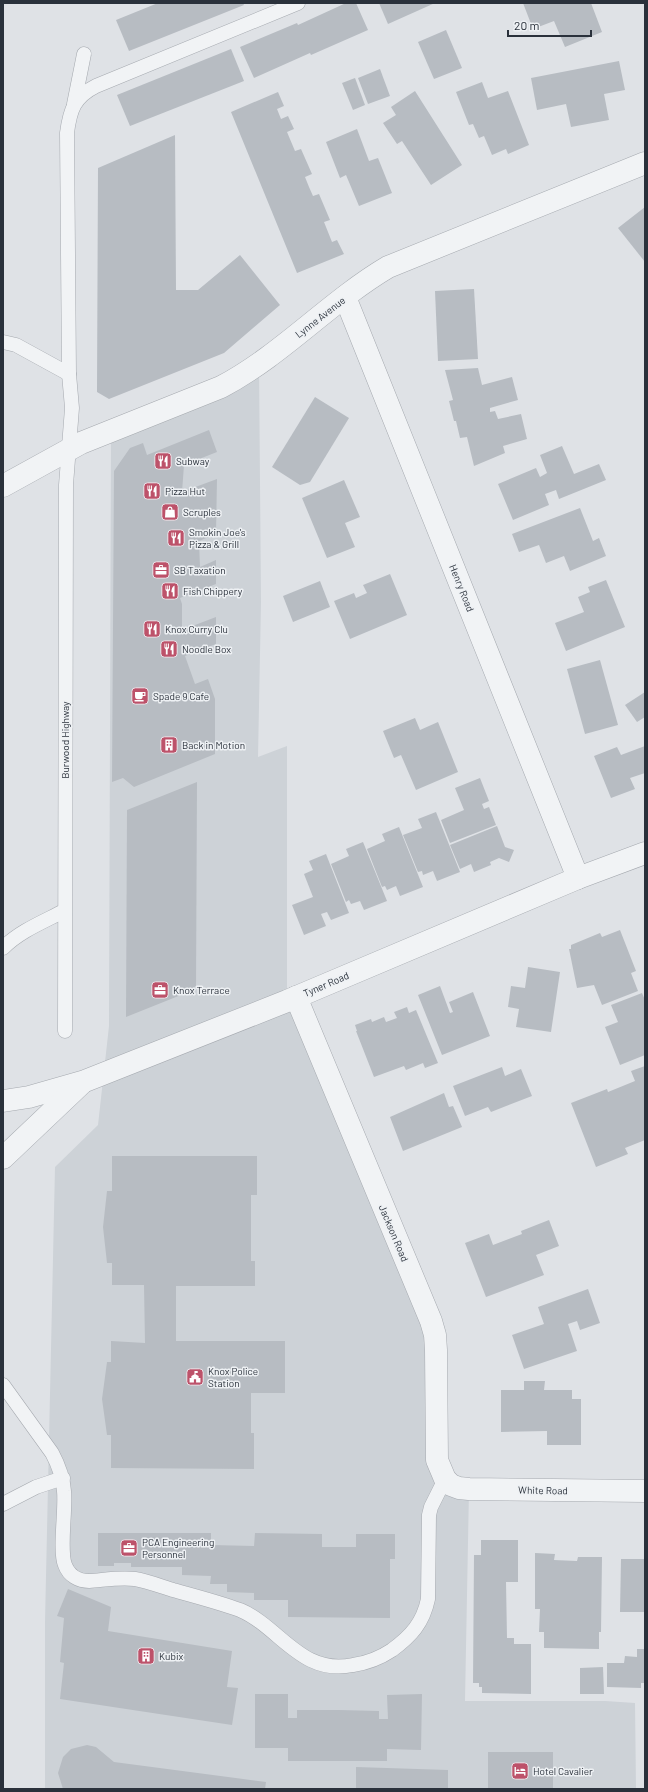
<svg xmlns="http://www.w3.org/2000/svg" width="648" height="1792" viewBox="0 0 648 1792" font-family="Barlow,sans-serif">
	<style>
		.built { fill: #cdd2d7 }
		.building { fill: #b7bcc2 }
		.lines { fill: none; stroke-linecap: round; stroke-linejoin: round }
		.lane-casing { stroke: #a5a9af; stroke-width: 15 }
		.street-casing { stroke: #a5a9af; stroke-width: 23 }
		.lane { stroke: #f1f3f5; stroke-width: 14 }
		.street { stroke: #f1f3f5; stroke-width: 22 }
		.labels { text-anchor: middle; stroke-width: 3; stroke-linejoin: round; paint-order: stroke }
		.street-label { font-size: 10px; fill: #2a313b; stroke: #eef1f4 }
		.poi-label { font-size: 10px; fill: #2a313b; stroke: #eef1f4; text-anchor: start }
	</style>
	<rect width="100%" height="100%" fill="#dfe2e6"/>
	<path class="built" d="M259 364 261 602 258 757 287 746V1000L431 1321 437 1460 469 1489 465 1701H605L635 1703 636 1789H45V1622L55 1167 98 1125 109 1026 111 431Z"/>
	<g class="building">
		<path d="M158 3H243L244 5 129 51 116 20Z"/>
		<path d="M346 3H356L368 30 311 55 310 53 254 78 240 47 297 23 298 25Z"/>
		<path d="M379 3H435L388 24Z"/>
		<path d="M523 3H591L602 32 565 47 554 21 533 29Z"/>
		<path d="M446 30 462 68 434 79 418 42Z"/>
		<path d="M231 49 244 81 130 126 117 95Z"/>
		<path d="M619 61 625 90 604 94 609 120 571 127 566 104 537 110 531 78Z"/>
		<path d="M380 69 390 96 368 104 358 78Z"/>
		<path d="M355 78 365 105 353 110 342 83Z"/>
		<path d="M482 82 488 98 508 91 529 145 508 154 506 149 492 155 484 136 479 138 473 124 469 125 456 92Z"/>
		<path d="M415 91 462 165 431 185 402 141 397 144 383 123 396 115 391 107Z"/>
		<path d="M278 92 284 106 277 109 281 119 288 116 294 129 287 132 295 151 301 149 312 174 305 177 309 187 313 196 319 194 330 220 324 222 332 242 337 240 344 254 297 273 231 112Z"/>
		<path d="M357 129 369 161 378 158 392 193 359 206 346 175 340 178 326 142Z"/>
		<path d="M175 135 176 290H198L240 255 280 305 224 353 109 399 97 392 98 168Z"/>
		<path d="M645 207V262L618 228Z"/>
		<path d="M474 289 478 359 438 361 435 291Z"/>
		<path d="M478 368 482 385 512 377 518 400 490 408V412L495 411 498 419 521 414 527 439 503 446 505 453 474 466 467 437 460 438 456 421H454L449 401 453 400 445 370Z"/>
		<path d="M315 397 349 418 310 482 300 485 272 467Z"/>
		<path d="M209 430 217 452 184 465 182 492 217 479 216 534 199 541 200 567 216 560V584L180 598 182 604V630L216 617V644L185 656 195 684 208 679 215 699V754L134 787 123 778 112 782 114 471 130 448 143 443 147 455Z"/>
		<path d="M562 446 574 474 599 464 606 480 559 499 556 490 545 494 549 505 513 520 498 484 536 468 540 477 547 473 540 455Z"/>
		<path d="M344 480 360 517 345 523 355 547 327 558 302 498Z"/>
		<path d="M580 508 593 541 599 538 606 556 570 571 564 556 546 563 539 545 519 552 512 534Z"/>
		<path d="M390 574 407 615 350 639 334 601 354 593 356 598 367 593 363 585Z"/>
		<path d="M606 580 625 627 566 651 555 623 584 612 578 597 590 592 588 587Z"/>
		<path d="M320 581 330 607 293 622 283 596Z"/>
		<path d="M600 660 618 725 585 734 567 669Z"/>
		<path d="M645 692V717L637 722 625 705Z"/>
		<path d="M415 718 420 730 438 722 458 772 416 790 401 755 394 758 383 731Z"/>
		<path d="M645 746V773L630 778 635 789 611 798 594 756 617 747 621 755Z"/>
		<path d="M480 778 489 801 482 804 484 809 489 807 496 825 450 843 441 820 464 810 455 788Z"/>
		<path d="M197 782 196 989 126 1017 127 810Z"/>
		<path d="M436 812 460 872 437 881 433 871 423 875 422 871 418 872 403 835 422 828 418 819Z"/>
		<path d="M497 826 505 847 514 850 509 862 499 858 490 862 491 865 474 872 471 864 460 869 450 845Z"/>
		<path d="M399 827 423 887 400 896 396 886 387 890 385 886 382 887 367 849 385 841 382 834Z"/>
		<path d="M363 842 387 901 364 910 360 901 351 904 349 900 346 902 331 864 349 856 346 849Z"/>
		<path d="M326 854 349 913 331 920 327 912 321 914 326 926 304 935 292 905 313 897 304 874 313 870 309 861Z"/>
		<path d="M620 930 636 971 631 973 638 991 602 1005 594 985 577 988 569 949H571V945L600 933 602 937Z"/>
		<path d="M528 967 560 972 551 1032 516 1027 519 1009 508 1007 511 986 525 988Z"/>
		<path d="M440 986 450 1013 453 1012 449 1002 473 992 490 1036 442 1055 418 995Z"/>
		<path d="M642 993 645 1000V1055L620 1065 605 1027 618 1022 611 1005Z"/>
		<path d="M407 1007 409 1013 416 1010 438 1063 425 1068 423 1063 406 1070 404 1066 374 1077 356 1031H357L355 1025 371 1019 372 1022 384 1017 386 1022 397 1018 394 1012Z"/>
		<path d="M645 1066V1140L625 1148 628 1154 596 1167 571 1103 607 1089 608 1092 635 1081 631 1071Z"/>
		<path d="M502 1067 505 1076 521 1069 532 1096 491 1112 488 1107 465 1116 453 1086Z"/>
		<path d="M444 1093 449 1107 453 1106 462 1127 403 1151 390 1117Z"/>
		<path d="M112 1156H257V1195H251V1261H255V1286H176V1341H285V1393H251V1433H254V1469L111 1468V1435H107L102 1399 107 1362H111V1341L145 1343 144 1285H112V1263H107L103 1227 107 1191H112Z"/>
		<path d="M549 1220 559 1246 536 1255 544 1275 486 1297 465 1243 489 1234 493 1245 522 1234 521 1231Z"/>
		<path d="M588 1289 600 1323 580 1330 577 1321 568 1324 577 1351 524 1369 512 1335 544 1324 538 1307Z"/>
		<path d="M524 1381H545L544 1390H572V1399H581V1445H547V1431L501 1432V1390H524Z"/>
		<path d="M98 1533H211V1545L254 1546 255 1533 322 1534V1547H356V1534H395V1559H390V1618L288 1617V1600H254V1593L227 1592V1584H210L211 1576 182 1575V1567H131V1563H114V1566H98Z"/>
		<path d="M481 1540H518V1582H506L507 1638H514V1644H531V1694L482 1693V1687H479V1683H473L474 1555H481Z"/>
		<path d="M535 1553 555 1554 554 1560 577 1561 578 1557H602L601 1632H599V1649L544 1648V1632H539L540 1609H535Z"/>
		<path d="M621 1559H645V1612H620Z"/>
		<path d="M68 1589 111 1607 108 1631 232 1651 227 1687 238 1688 232 1725 60 1699 64 1663 60 1662 64 1618 57 1616Z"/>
		<path d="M637 1649H645V1683H641V1688L607 1687V1663H624L625 1656 637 1657Z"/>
		<path d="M603 1667 604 1694H580V1668Z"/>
		<path d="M255 1694H288V1718H297V1710H339L379 1711V1719H388L387 1695 422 1694 421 1750 387 1749V1761H288V1748H255Z"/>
		<path d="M87 1745 96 1747 114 1762 266 1782 265 1789H63L58 1773 63 1757 71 1749Z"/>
		<rect x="488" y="1752" width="65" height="37"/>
		<path d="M356 1767 448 1770V1789H356Z"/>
	</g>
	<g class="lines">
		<defs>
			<g id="lane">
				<path d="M74 104 84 54"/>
				<path d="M3 342 16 345 69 374"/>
				<path d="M3 948C20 931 43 922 64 911"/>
				<path d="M65 1031 66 485 72 408 69 374 67 133C70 110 74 97 96 86L298 3"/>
				<path d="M3 1385 52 1453C59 1466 63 1477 64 1491 66 1510 59 1550 65 1565 69 1576 79 1581 89 1581 104 1580 120 1577 135 1579 147 1581 160 1586 173 1590 195 1596 218 1602 240 1610 280 1627 301 1676 353 1665 367 1663 380 1658 392 1650 411 1636 423 1623 428 1599L429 1515 431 1507 445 1479"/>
				<path d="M3 1504 36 1487 63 1478"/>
			</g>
			<g id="street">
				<path d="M345 297 578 878"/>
				<path d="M3 486 81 443 221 387C282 355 329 302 388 267L645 163"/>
				<path d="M296 997 431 1321 435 1335 436 1350 437 1460 445 1479 451 1485 459 1488 469 1489 645 1491"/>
				<path d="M3 1101 29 1097 85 1081 287 1001 578 878 645 853"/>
				<path d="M3 1158 81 1084"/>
			</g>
		</defs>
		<use href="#lane" class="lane-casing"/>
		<use href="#street" class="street-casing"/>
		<use href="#lane" class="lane"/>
		<use href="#street" class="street"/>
	</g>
	<defs>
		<symbol id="restaurant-square" viewBox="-11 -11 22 22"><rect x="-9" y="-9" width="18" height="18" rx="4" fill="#bd526a" stroke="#eef1f4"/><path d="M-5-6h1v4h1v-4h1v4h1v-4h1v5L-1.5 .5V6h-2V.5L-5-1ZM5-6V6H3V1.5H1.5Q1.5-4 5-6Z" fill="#fff"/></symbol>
		<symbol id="shop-square" viewBox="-11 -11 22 22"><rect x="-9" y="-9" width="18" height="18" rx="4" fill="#bd526a" stroke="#eef1f4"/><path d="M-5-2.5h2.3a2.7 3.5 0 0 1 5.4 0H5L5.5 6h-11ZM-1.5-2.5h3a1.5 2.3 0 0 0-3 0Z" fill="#fff"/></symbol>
		<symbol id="office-square" viewBox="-11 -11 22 22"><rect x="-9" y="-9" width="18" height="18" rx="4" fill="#bd526a" stroke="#eef1f4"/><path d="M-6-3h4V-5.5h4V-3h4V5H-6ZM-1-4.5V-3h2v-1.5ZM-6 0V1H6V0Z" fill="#fff"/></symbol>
		<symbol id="cafe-square" viewBox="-11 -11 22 22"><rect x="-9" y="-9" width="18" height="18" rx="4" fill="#bd526a" stroke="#eef1f4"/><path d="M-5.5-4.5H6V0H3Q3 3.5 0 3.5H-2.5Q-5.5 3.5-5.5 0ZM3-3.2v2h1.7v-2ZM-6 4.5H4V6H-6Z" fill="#fff"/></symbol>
		<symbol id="building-square" viewBox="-11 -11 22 22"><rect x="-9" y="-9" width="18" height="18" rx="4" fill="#bd526a" stroke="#eef1f4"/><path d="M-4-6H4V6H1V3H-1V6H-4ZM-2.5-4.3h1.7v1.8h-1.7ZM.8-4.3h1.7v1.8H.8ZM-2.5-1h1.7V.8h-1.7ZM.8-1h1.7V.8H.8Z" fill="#fff"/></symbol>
		<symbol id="civic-square" viewBox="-11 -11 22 22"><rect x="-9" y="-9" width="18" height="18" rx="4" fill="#bd526a" stroke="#eef1f4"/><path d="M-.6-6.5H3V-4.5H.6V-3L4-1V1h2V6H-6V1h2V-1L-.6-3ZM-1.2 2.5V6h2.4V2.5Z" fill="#fff"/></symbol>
		<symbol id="hotel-square" viewBox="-11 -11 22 22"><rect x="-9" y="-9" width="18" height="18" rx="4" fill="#bd526a" stroke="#eef1f4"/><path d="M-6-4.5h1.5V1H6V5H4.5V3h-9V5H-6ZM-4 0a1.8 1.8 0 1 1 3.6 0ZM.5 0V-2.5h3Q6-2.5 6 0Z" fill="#fff"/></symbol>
	</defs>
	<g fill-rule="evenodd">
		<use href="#restaurant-square" x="153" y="451" width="20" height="20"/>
		<use href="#restaurant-square" x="142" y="481" width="20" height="20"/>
		<use href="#shop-square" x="160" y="502" width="20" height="20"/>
		<use href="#restaurant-square" x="166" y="528" width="20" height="20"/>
		<use href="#office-square" x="151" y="560" width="20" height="20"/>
		<use href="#restaurant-square" x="160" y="581" width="20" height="20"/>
		<use href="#restaurant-square" x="142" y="619" width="20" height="20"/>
		<use href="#restaurant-square" x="159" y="639" width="20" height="20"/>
		<use href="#cafe-square" x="130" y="686" width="20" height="20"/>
		<use href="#building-square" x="159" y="735" width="20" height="20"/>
		<use href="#office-square" x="150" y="980" width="20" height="20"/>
		<use href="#civic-square" x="185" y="1367" width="20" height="20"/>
		<use href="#office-square" x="119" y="1538" width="20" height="20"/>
		<use href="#building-square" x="136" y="1646" width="20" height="20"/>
		<use href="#hotel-square" x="510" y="1761" width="20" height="20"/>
	</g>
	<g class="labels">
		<g class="street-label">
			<text transform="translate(320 317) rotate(-38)" y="4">Lynne Avenue</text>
			<text transform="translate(462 588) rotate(68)" y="4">Henry Road</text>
			<text transform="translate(65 740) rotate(-90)" y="4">Burwood Highway</text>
			<text transform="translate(326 984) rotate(-23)" y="4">Tyner Road</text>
			<text transform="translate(394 1233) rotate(67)" y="4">Jackson Road</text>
			<text transform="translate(543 1490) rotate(1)" y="4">White Road</text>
		</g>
		<g class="poi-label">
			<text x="176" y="465">Subway</text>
			<text x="165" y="495">Pizza Hut</text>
			<text x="183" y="516">Scruples</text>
			<text x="189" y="536">Smokin Joe's<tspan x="189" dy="12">Pizza &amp; Grill</tspan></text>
			<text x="174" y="574">SB Taxation</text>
			<text x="183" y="595">Fish Chippery</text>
			<text x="165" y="633">Knox Curry Clu</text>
			<text x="182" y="653">Noodle Box</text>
			<text x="153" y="700">Spade 9 Cafe</text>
			<text x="182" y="749">Back in Motion</text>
			<text x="173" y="994">Knox Terrace</text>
			<text x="208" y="1375">Knox Police<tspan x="208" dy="12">Station</tspan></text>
			<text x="142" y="1546">PCA Engineering<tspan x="142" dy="12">Personnel</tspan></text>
			<text x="159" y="1660">Kubix</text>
			<text x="533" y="1775">Hotel Cavalier</text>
		</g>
	</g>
	<rect width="648" height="1792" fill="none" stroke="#2a313b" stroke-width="8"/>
	<path d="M508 30v6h83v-6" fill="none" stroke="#2a313b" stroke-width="2"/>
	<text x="514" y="30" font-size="12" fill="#2a313b" stroke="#eef1f4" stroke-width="3" paint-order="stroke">20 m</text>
</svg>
